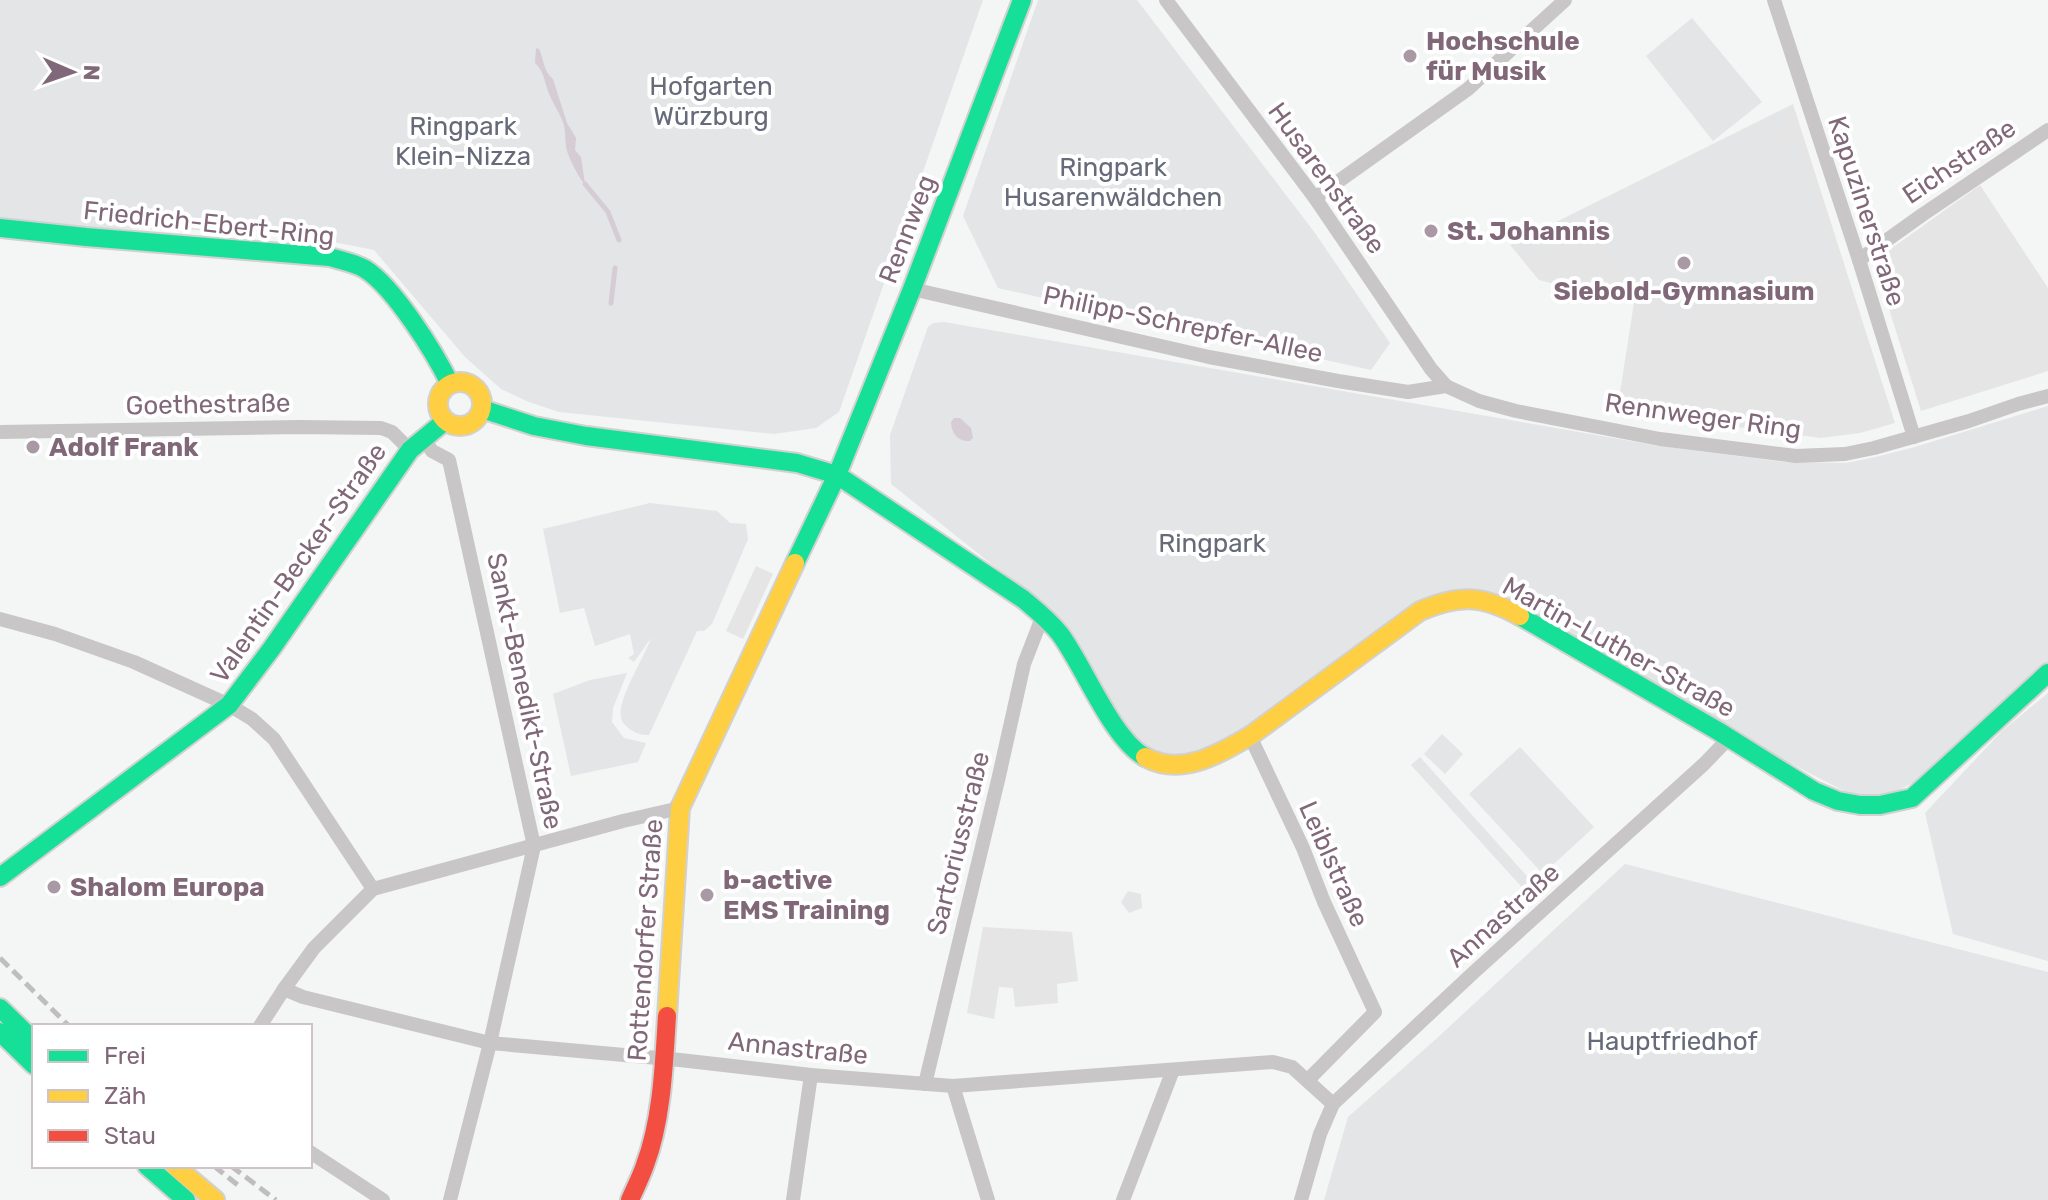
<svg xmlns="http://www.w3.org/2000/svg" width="2048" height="1200" viewBox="0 0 2048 1200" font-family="Rubik,sans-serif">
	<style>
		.built { fill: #e6e5e6 }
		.green { fill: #e3e5e7 }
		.water { fill: #d6ccd4 }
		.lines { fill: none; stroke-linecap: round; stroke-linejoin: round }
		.stream { stroke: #d6ccd4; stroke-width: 5 }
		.fast-casing { stroke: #d2d1d2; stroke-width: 22 }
		.slow-casing { stroke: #d2d1d2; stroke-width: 22 }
		.jam-casing { stroke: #d2d1d2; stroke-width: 22 }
		.street { stroke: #c8c6c7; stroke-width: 14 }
		.fast { stroke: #16e098; stroke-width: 18 }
		.slow { stroke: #ffcf43; stroke-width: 18 }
		.jam { stroke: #f24e42; stroke-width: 18 }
		.rail { stroke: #bfbdbf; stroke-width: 5; stroke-dasharray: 12 6; stroke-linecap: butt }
		.poi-dot { fill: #a999a4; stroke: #fff; stroke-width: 3 }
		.labels { text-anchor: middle; stroke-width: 8; stroke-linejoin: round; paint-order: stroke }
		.poi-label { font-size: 26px; font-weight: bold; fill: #816878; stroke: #fff; text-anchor: start }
		.park-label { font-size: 26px; fill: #666b79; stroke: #fff }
		.street-label { font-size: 26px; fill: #816878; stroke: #fff }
	</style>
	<rect width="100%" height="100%" fill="#f4f5f5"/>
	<g class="built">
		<path d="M1793 104 1895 423 1860 433 1821 438 1617 411 1634 303 1539 280 1510 245Z"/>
		<path d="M1980 185 2048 288V371L1921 411 1874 261Z"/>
		<path d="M756 566 773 574 743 639 726 631Z"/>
		<path d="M983 927 1072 932 1078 981 1057 984 1058 1003 1015 1007 1013 988 999 987 994 1019 967 1013Z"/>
	</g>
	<g class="green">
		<path d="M0 0H983L839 412 816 428 774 434 559 412 529 402 501 389 465 357 374 250 283 232 0 226Z"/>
		<path d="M1038 0H1137L1315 233 1390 343 1371 370 998 288 963 216Z"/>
		<path d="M1692 18 1762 102 1713 141 1646 56Z"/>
		<path d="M1782 110 1788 122 1769 132 1780 167 1785 166 1779 148 1796 143 1801 160H1803L1838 263 1674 318 1663 286 1626 298 1600 221 1529 257 1523 244Z"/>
		<path d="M944 322 1660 446 1784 462 1846 463 1876 457 1915 447 2048 406V667L1916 781 1884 798 1850 794 1728 731 1510 611 1458 598 1226 743 1181 761 1148 757 1130 736 1053 613 891 484 890 435 928 327 933 323Z"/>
		<path d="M650 503 717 511 730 523 746 524 748 539 712 624 704 631H697L649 735C642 735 637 734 631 730 629 729 623 723 622 721 614 703 645 657 651 638L634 662 628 658 634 654 630 634 595 646 584 608 560 613 543 529Z"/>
		<path d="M627 673 613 708 612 722 624 738 646 743 638 762 571 776 553 694 590 680Z"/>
		<path d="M2048 693V961L1953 934 1925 813 2003 730Z"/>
		<path d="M1442 734 1463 754 1445 774 1424 754Z"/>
		<path d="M1520 747 1594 827 1543 874 1469 794Z"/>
		<path d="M1420 757 1536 886 1528 894 1411 765Z"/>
		<path d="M1625 864 2048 972V1200H1324L1348 1117 1436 1039Z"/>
		<path d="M1128 891 1141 894 1142 908 1129 913 1121 902Z"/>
	</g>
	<g class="water">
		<path d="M536 48 539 49C544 59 543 71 553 79L567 123 576 138 575 150 581 157 585 184C578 177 570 160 567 151 564 141 567 130 562 120 558 110 552 102 548 91 544 80 544 71 535 63Z"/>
		<path d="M954 418H960L971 428 973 438 970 441C959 442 951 434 951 422Z"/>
	</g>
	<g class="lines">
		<g class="stream">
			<path d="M585 184 608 212 619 240"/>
			<path d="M611 303 615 268"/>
		</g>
		<defs>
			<g id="fast">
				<path d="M0 228 86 237 330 257C342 261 355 263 365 269 394 287 435 353 450 384"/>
				<path d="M482 409 534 426 586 436 797 463 837 475 1023 599C1036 610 1049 620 1060 634 1084 666 1112 739 1145 757"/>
				<path d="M795 563 837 475 912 289 1022 0"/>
				<path d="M1520 616 1718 731 1814 791 1838 801 1860 805H1880L1912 798 2048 673"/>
				<path d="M0 877 229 705 272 648 410 450 445 421"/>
				<path d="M0 1008 34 1041"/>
				<path d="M0 1032 34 1065"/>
				<path d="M147 1166 186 1200"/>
			</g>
			<g id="slow">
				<circle cx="460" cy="404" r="22"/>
				<path d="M1145 757C1182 777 1218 754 1250 736L1420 611C1459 594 1482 595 1520 616"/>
				<path d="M667 1016 680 808 795 563"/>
				<path d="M175 1166 215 1200"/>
			</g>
			<path id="jam" d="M630 1200C635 1188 641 1177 645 1165 662 1120 664 1064 667 1016"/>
		</defs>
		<use href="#fast" class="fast-casing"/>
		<use href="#slow" class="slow-casing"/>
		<use href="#jam" class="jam-casing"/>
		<g class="street">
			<path d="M1166 0 1315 198 1431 369 1446 386 1479 401 1516 411 1660 439 1796 456 1845 454 1874 448 1969 421 2018 404 2048 396"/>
			<path d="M1774 0 1859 260 1914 437"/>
			<path d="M1315 198 1468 89 1565 0"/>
			<path d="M1859 260 1922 215 2048 130"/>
			<path d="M912 289 1209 357 1338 381 1408 392 1446 386"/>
			<path d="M0 432 299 427 381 428 392 432 410 450"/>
			<path d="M423 438 432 451 449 460 534 846 490 1043 450 1200"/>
			<path d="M0 619 55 634 134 662 229 705 252 719 274 739 373 889"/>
			<path d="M1250 736 1303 848 1324 902 1375 1012 1308 1080"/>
			<path d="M284 989 303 997 490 1043 680 1060 811 1075 953 1086 1273 1062 1292 1067 1333 1104"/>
			<path d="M260 1026 284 989 314 948 373 889 623 821 680 808"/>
			<path d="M925 1084 999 776 1024 664 1043 615"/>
			<path d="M953 1086 988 1200"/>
			<path d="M310 1152 383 1200"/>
			<path d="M793 1200 811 1075"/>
			<path d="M1123 1200 1173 1070"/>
			<path d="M1301 1200 1320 1134 1333 1104 1473 973 1704 764 1729 738"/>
		</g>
		<use href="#fast" class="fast"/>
		<use href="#slow" class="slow"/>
		<use href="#jam" class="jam"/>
		<g class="rail">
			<path d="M0 958 69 1026"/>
			<path d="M214 1166 239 1186"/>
			<path d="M231 1166 276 1200"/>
		</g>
	</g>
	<g class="poi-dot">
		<circle cx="1410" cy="56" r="8"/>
		<circle cx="1431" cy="231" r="8"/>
		<circle cx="1684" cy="263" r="8"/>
		<circle cx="33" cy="447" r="8"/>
		<circle cx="54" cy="887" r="8"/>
		<circle cx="707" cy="895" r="8"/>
	</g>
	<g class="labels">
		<g class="poi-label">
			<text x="1426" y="50">Hochschule<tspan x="1426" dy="30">für Musik</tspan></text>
			<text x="1447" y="240">St. Johannis</text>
			<text x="1684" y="300" text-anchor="middle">Siebold-Gymnasium</text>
			<text x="49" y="456">Adolf Frank</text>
			<text x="723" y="889">b-active<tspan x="723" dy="30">EMS Training</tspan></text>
			<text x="70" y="896">Shalom Europa</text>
		</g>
		<g class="park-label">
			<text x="711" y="95">Hofgarten<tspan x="711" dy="30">Würzburg</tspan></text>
			<text x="463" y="135">Ringpark<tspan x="463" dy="30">Klein-Nizza</tspan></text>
			<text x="1113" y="176">Ringpark<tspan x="1113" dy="30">Husarenwäldchen</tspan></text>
			<text x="1212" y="552">Ringpark</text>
			<text x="1672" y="1050">Hauptfriedhof</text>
		</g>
		<g class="street-label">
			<text transform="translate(1959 161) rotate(-34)" y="9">Eichstraße</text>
			<text transform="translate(1327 178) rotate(54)" y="9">Husarenstraße</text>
			<text transform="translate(1867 211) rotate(72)" y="9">Kapuzinerstraße</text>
			<text transform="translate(209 223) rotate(6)" y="9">Friedrich-Ebert-Ring</text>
			<text transform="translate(907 229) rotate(-69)" y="9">Rennweg</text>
			<text transform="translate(1183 324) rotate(12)" y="9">Philipp-Schrepfer-Allee</text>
			<text transform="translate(208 404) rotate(-1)" y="9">Goethestraße</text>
			<text transform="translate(1703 416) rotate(8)" y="9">Rennweger Ring</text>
			<text transform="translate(298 563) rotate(-55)" y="9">Valentin-Becker-Straße</text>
			<text transform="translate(1619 647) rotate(29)" y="9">Martin-Luther-Straße</text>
			<text transform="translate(525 691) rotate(78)" y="9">Sankt-Benedikt-Straße</text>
			<text transform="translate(958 843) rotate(-76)" y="9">Sartoriusstraße</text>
			<text transform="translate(1334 864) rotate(66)" y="9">Leiblstraße</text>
			<text transform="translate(1503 915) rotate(-42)" y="9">Annastraße</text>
			<text transform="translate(645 940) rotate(-86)" y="9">Rottendorfer Straße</text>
			<text transform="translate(798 1048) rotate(6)" y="9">Annastraße</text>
		</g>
	</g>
	<rect x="32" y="1024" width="280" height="144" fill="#ffffff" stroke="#cdc3c9" stroke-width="2"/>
	<rect x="48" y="1050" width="40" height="12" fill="#16e098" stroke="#cdc3c9" stroke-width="2"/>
	<text x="104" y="1064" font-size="24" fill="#816878">Frei</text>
	<rect x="48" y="1090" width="40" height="12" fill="#ffcf43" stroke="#cdc3c9" stroke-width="2"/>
	<text x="104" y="1104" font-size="24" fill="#816878">Zäh</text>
	<rect x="48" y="1130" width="40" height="12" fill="#f24e42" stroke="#cdc3c9" stroke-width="2"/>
	<text x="104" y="1144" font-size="24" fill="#816878">Stau</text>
	<g transform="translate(72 72) rotate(92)" stroke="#ffffff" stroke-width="6" paint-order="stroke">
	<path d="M0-6L14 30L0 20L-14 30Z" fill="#816878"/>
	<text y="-12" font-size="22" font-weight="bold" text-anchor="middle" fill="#816878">N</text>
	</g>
</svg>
